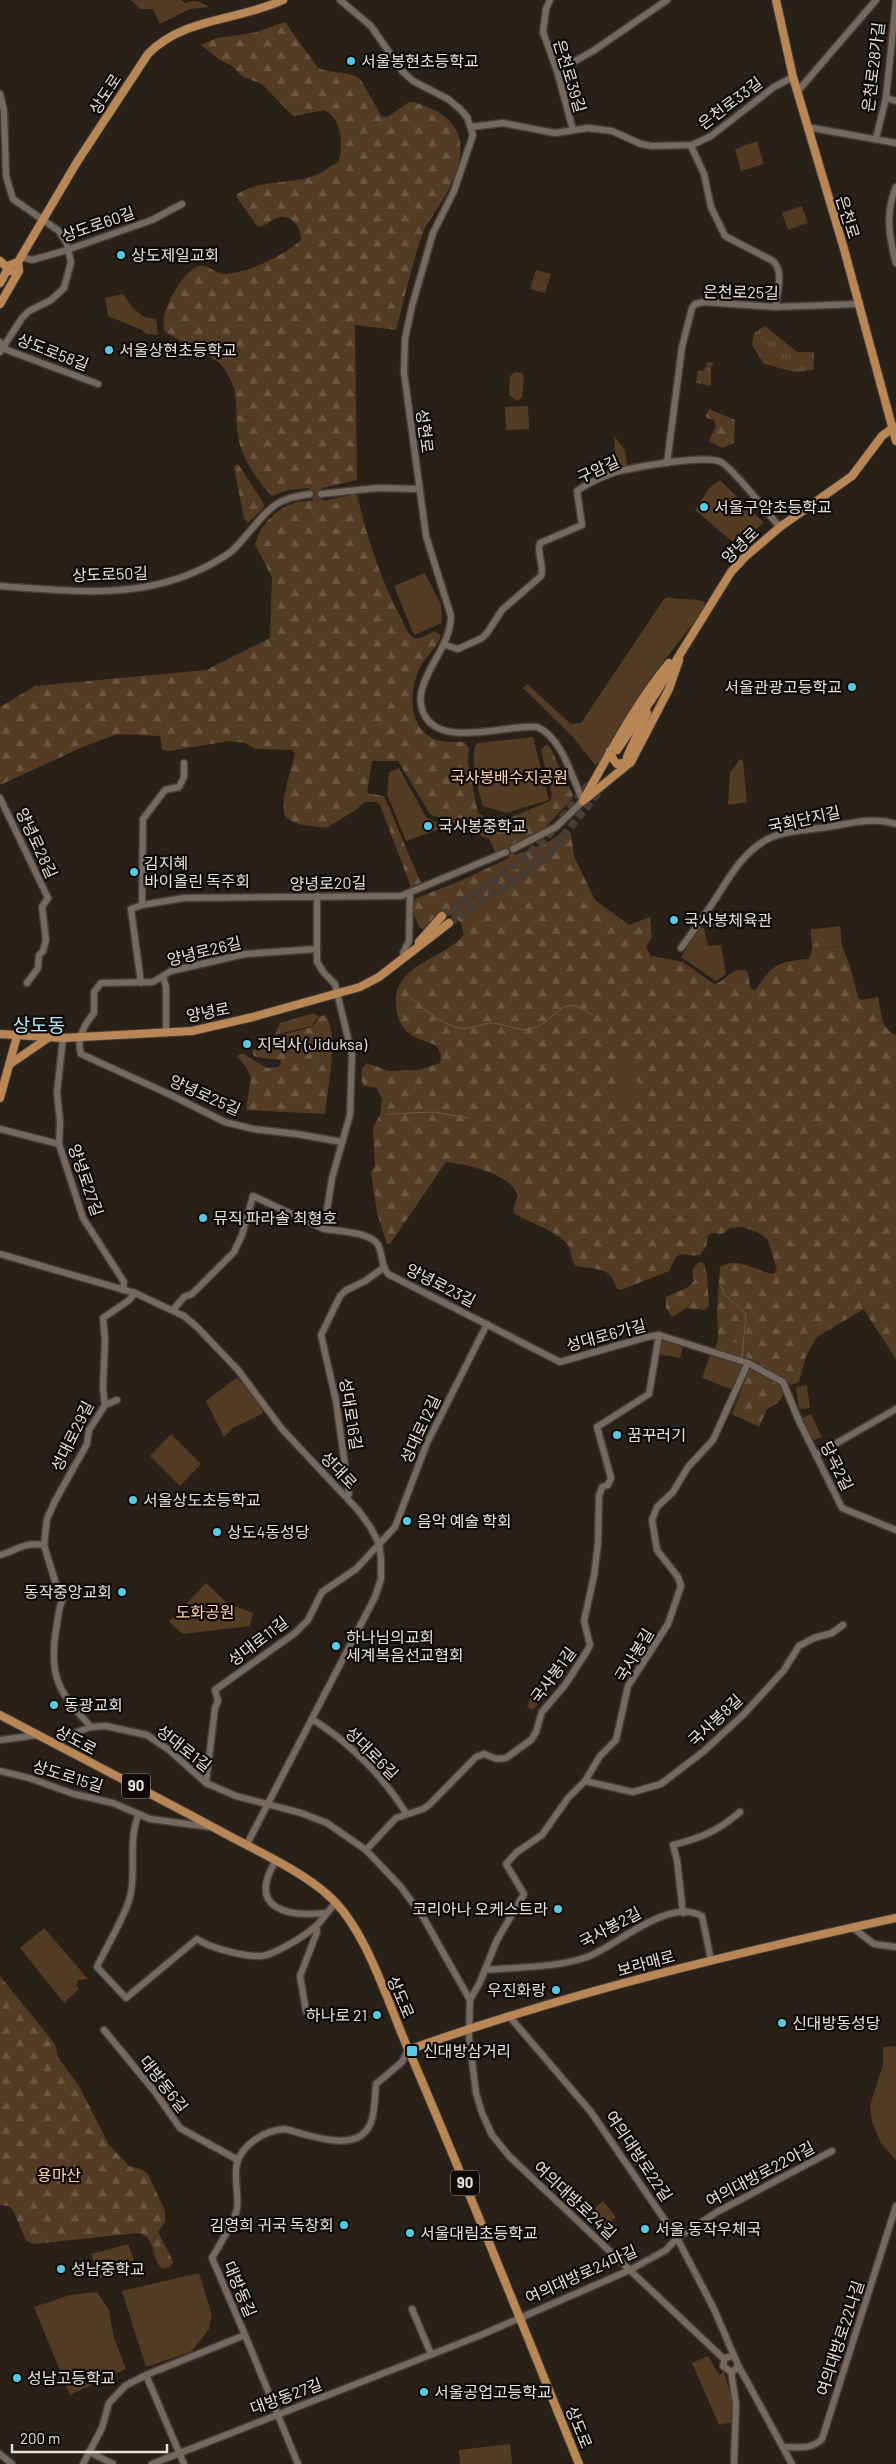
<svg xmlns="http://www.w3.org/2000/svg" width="896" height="2464" viewBox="0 0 896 2464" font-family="Barlow,'Noto Sans KR',sans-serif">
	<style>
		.grass { fill: url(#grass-tufts) }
		.forest { fill: url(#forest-firs) }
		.park { fill: #533b24 }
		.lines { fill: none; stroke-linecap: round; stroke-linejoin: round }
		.stream { stroke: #77583b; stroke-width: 1 }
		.major-tunnel { stroke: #463d34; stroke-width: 8; stroke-dasharray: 8 4; stroke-linecap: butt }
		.minor-casing { stroke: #453d37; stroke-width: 9 }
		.major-casing { stroke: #453d37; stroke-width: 10 }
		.minor { stroke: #766a60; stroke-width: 6 }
		.major { stroke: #b98756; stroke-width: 8 }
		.poi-dot { fill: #57c9e2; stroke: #0f0a07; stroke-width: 2 }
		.labels { text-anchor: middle; stroke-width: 4.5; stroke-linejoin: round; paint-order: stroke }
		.shield { fill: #0f0a07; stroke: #a6a09b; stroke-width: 1 }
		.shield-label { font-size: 15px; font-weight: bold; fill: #e7e0da }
		.poi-label { font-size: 16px; fill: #e7e0da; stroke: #0f0a07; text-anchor: start }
		.street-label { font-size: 16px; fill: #e7e0da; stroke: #0f0a07 }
		.park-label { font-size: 16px; fill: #fed3ab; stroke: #0f0a07 }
		.quarter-label { font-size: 19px; fill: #b2eaf8; stroke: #0f0a07 }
	</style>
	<defs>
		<pattern id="grass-tufts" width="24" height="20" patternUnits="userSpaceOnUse" patternTransform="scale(1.25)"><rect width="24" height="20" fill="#533b24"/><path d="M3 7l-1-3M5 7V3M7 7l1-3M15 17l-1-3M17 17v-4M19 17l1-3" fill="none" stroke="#6c5743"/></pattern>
		<pattern id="forest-firs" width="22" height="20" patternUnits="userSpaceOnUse" patternTransform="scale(1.25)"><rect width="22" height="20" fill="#533b24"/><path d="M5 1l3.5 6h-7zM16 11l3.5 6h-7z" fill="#6c5743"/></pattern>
	</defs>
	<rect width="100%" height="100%" fill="#292017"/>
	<g class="grass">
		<path d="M765 326 797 352H814V370L795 372 764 364 752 345 754 333Z"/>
		<path d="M707 362 714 363 711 367V386L696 383 698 370 704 371 705 367H711L706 366Z"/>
		<path d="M314 1013 318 1016 312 1026 275 1035 280 1023Z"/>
	</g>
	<g class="forest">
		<path d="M285 22 318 68C330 74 351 70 361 80L382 117 389 116 409 102H413C469 118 470 150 444 198 438 209 429 219 424 230 412 262 405 297 396 330L355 325 357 480 322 488 320 491 323 501 357 494C367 538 380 578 401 618 404 623 407 634 413 637 419 641 429 634 434 631L441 635C438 647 426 656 420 667 410 688 407 722 430 737 439 743 454 742 464 742L469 748 468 762 478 813 497 823 550 801 552 795 541 750 546 745 550 747 573 795 572 799 543 830 511 845 515 855 545 844 563 832 571 833 574 856 595 900 629 925 650 917 652 937 646 947 651 956 683 962 714 984C728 981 727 969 745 970L748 973 750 987 753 990 756 989C773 964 779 961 809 959L812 950 811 929H815L817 941 821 948 842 946 850 966 858 997 861 1000 878 997C882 1011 879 1028 896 1035V1360C886 1341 874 1328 864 1309L817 1337 806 1356 799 1382 790 1385 753 1360 715 1350 718 1339 717 1308 720 1267C738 1256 755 1271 773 1274L777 1270 768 1240 759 1233 742 1227 731 1228 722 1234 713 1233 708 1235 706 1247 700 1255C681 1258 681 1244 669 1271L621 1290 617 1289C611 1266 597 1270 576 1266 569 1260 573 1250 567 1244 554 1229 531 1224 515 1214L513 1209 518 1195C510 1173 468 1165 446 1162L390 1244H387L377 1213 371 1172 375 1166 373 1127 380 1115 382 1099 377 1088 364 1086 361 1079 362 1068 367 1063 389 1071 418 1070 440 1063 441 1055 437 1046C415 1037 399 1035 396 1006 392 963 447 959 464 934L460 922 446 911 439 913 424 929 419 927 414 915 413 903 417 898 462 880 509 858 505 848 495 852 489 839 430 814 398 761H372L367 793 384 796 421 883 411 887 380 805 377 802H364L356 810 326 828C314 826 298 826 288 819 276 811 292 767 295 754L292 750 256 749 245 743 229 741 169 751 162 750 160 736 118 734 85 746 0 785V707L35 686 206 670 270 638 272 577 255 545C259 525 278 507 297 502 303 501 308 502 313 500L309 488 288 490 272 496C257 481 241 457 238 436 233 404 243 393 220 363L165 332C157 317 182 269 200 266 209 264 215 274 224 274 246 274 285 255 301 240 301 229 294 216 281 217 273 218 267 226 258 227L237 198V194C265 176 299 188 327 169 331 165 336 165 339 160 343 143 342 117 323 110L296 116 292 115 262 84 243 77 232 66 220 60 201 45 217 38 253 33Z"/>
		<path d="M709 409 735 420 734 443 722 448 709 441 716 426 714 420 707 418 706 415Z"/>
		<path d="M614 436 625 450 627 463 626 466H616Z"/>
		<path d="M238 464 264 504 263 508 248 523 244 518 234 467Z"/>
		<path d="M325 1015C340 1032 327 1091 325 1114L246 1110 251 1078 246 1067 237 1056 242 1053 267 1068 278 1067 281 1063 280 1060 256 1057 253 1055V1050L266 1047H279V1044L263 1040 312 1027 316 1023 318 1017Z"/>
		<path d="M699 1262 704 1263 707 1275 709 1306 704 1310 686 1308 672 1317 666 1308V1297L688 1287 694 1281 692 1270Z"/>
		<path d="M750 1367 781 1384 783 1395 779 1402 767 1409 759 1427 732 1414Z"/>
		<path d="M0 1976 55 2044 58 2057 79 2086 109 2145 129 2166 141 2169 148 2174 165 2211V2222L158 2232 173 2261 170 2267 163 2269C150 2259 157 2238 139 2233L33 2244 26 2241 14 2212 9 2206 0 2205Z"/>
	</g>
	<g class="park">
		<path d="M131 0H181L185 3C194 0 201 1 209 7L190 9 160 24 153 9H140Z"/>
		<path d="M757 141 764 164 741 171 735 149Z"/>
		<path d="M802 206 808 223 788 230 782 213Z"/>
		<path d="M536 270 551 274 545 293 530 289Z"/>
		<path d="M123 294 133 308 144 317 156 319 158 335 146 334 142 330 108 316 105 298Z"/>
		<path d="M515 372 522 373 524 377 522 398 517 401 509 395 510 376Z"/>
		<path d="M528 406 529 429 506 430 505 407Z"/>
		<path d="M720 480 764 523 739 543H734L695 510 710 487Z"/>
		<path d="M425 573 441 605 442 623 414 635 394 586Z"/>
		<path d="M669 597C681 601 693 597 704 602L706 607 650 679 599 763 595 765 573 737 523 688 527 684 571 724 581 723 664 599Z"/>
		<path d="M533 737 549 800 506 813 483 806C477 785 471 768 475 746L478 743Z"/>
		<path d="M740 759 743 761 747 802 728 805 730 773Z"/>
		<path d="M399 768 426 817 445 827 406 841 387 794 389 772Z"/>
		<path d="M840 926 842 946 821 948 816 941 815 929Z"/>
		<path d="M700 928H704L708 946 721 945 726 974 716 981 681 957Z"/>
		<path d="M619 1061 626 1063 640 1085 621 1103 617 1100 621 1089 614 1065Z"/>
		<path d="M718 1339 747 1345 746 1359 715 1350Z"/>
		<path d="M660 1340 683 1347 680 1358 659 1354Z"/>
		<path d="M710 1356 742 1365 733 1390 702 1378Z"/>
		<path d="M236 1378 246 1386 263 1410 262 1414 233 1428 224 1437 206 1401Z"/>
		<path d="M807 1385 810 1408 799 1409 796 1387Z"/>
		<path d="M811 1414 822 1437 811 1441 800 1419Z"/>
		<path d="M171 1434 201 1464 180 1486 150 1456Z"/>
		<path d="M206 1583 227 1603 253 1613 250 1626 183 1634 169 1622Z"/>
		<path d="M539 1685H547L549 1694 532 1710 527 1708 530 1699 528 1694Z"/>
		<path d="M44 1928 88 1979 78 1980 76 1985 79 1989 64 2003 20 1948Z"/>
		<path d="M896 2046V2160L881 2143 872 2122 870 2105 883 2065V2047Z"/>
		<path d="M603 2201 616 2217 602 2231 587 2215Z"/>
		<path d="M128 2244 136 2266 100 2278 91 2254Z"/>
		<path d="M199 2273 212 2315 209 2329 192 2351 146 2367 122 2291Z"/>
		<path d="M97 2292 109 2310 114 2338 126 2369 70 2395 34 2307 70 2295Z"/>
		<path d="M708 2356 719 2375 724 2372 732 2400 733 2422 719 2425 692 2363Z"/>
		<path d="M510 2444 512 2464H460L459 2450Z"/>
	</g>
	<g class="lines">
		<g class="stream">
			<path d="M408 996C420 1006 445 1026 459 1028 471 1030 482 1023 493 1023 505 1024 519 1032 531 1029 559 1021 559 990 592 1015"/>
			<path d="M387 1114 434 1112 468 1118"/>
			<path d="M721 1286 724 1294 746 1314 742 1358"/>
		</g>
		<g class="major-tunnel">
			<path d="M562 818 591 782"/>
			<path d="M442 916C481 889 525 864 555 827"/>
			<path d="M449 923 524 874 550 853 601 789"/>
		</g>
		<defs>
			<g id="minor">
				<path d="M340 0 371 26 402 71 413 81 448 99 460 109 467 117 473 135 454 191 433 233 412 306 405 339 404 372 426 536 451 616C450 644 431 661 423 686 420 694 420 704 423 712 438 750 506 724 537 727 562 737 572 778 583 801L556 827 513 849"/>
				<path d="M550 0 546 9 543 32 557 71 573 130"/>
				<path d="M557 71 593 51 667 0"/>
				<path d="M797 92 876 0"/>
				<path d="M0 94 4 111 6 176 13 199 59 231 67 244 71 262 64 288 51 300 29 311 22 318 0 352"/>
				<path d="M886 98 896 101"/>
				<path d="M471 127 503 123 555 133 588 128 612 131 641 144 652 146 692 145 711 136 774 87 793 77"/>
				<path d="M807 127 896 143"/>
				<path d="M876 138 886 98 896 0"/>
				<path d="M691 146 704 174 711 207 725 236 773 261C785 273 776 292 776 307"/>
				<path d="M896 187C885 213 889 237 896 263"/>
				<path d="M21 257 32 260 64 251 152 220 182 204"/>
				<path d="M0 342 7 350 98 384"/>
				<path d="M667 463 682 347 692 308 695 304 704 302 776 307 858 304"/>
				<path d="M321 494 377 488 419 489"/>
				<path d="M0 586C81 592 156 602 228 554 234 550 239 544 244 538 268 511 271 499 310 494"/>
				<path d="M445 645 458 649 482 638 487 633 502 610 541 576C545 565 536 554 540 543L582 525 577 491C586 484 608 474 619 471 637 467 705 454 721 462 735 470 767 513 780 527"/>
				<path d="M0 798 48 898 42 907 46 940 43 951 39 955 38 968 27 983"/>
				<path d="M317 896V962L324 973 335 984 352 1055 350 1115 332 1178 324 1229C338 1231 374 1232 379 1247 383 1257 381 1265 388 1274L560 1362 647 1337 659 1335 748 1363 783 1382 799 1421 842 1508 896 1530"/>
				<path d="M142 905 184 898 401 896 506 852"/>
				<path d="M681 948C693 931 705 915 716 898 731 874 745 849 772 837 789 830 810 830 828 827 851 823 874 817 896 824"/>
				<path d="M317 949 245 954 171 971 153 982 101 983 94 992V1013C85 1024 76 1038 81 1054L171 1095 225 1122 253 1129 297 1134 342 1142"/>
				<path d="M406 957 403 953 409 941 410 893"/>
				<path d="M163 976 166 987V1033"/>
				<path d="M141 983 131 909 142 905 143 819 165 790 179 787 184 777V763"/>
				<path d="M63 1038 57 1092 60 1122 59 1144 83 1218 124 1282 123 1290"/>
				<path d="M0 1129 59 1144"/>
				<path d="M0 1254 135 1293 184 1316 197 1327 238 1370 282 1429 358 1510 371 1528 379 1544 381 1558V1579L375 1597 247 1844"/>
				<path d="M173 1310 184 1297 192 1294 234 1252 242 1235 253 1196 324 1229"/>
				<path d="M105 1405 117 1400"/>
				<path d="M816 1455 896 1409"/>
				<path d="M347 1497 349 1494 336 1401 321 1335 340 1296 345 1291 365 1281 383 1268"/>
				<path d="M0 1555C18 1550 23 1542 44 1545"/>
				<path d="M312 1719C349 1742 383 1776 406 1813"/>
				<path d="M91 1727C60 1693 48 1678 56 1630 58 1620 58 1608 63 1599L59 1594 44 1545 47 1519 55 1501 87 1444 89 1430 105 1405 103 1388 105 1340 103 1318 128 1301 135 1293"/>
				<path d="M0 1740 37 1735"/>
				<path d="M57 1745 66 1736 91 1727 106 1726 147 1735 169 1750 206 1783 236 1796 301 1813 327 1823 366 1850 401 1887 423 1917 470 2000"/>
				<path d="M0 1771 29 1778 74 1794 113 1803 150 1819 210 1827"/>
				<path d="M585 1781 633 1792 661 1784 704 1751 744 1714 784 1670 799 1646 814 1638 832 1633 843 1625"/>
				<path d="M206 1783 215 1708 218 1701 215 1690 295 1633 308 1620 322 1592 356 1569 395 1527 427 1443 487 1324"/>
				<path d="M139 1814C127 1841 137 1870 130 1897 125 1917 106 1947 97 1967L126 1998 197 1939C210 1948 245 1957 261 1956 274 1955 305 1936 316 1926 323 1920 328 1910 336 1903"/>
				<path d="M366 1850 396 1818 423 1809 429 1805 476 1757 484 1754 497 1759 506 1758 531 1740 536 1732 542 1712 565 1685 587 1651 590 1645 584 1621 594 1576 598 1543 599 1496 602 1487 608 1485 611 1478 597 1427 649 1394 659 1335"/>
				<path d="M275 1862C247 1909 288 1917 325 1913"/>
				<path d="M683 1913 677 1860 673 1845C701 1838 718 1831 740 1812"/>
				<path d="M853 1928 874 1944 896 1947"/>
				<path d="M485 1970C519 1967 555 1968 587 1957 617 1946 668 1897 702 1916L711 1960"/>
				<path d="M306 2011 300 1976 317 1932 316 1926"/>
				<path d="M509 2016 591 2112 677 2238 714 2309 738 2365 792 2464"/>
				<path d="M104 2030 155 2092 180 2128 238 2160"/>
				<path d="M412 2309 431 2354"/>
				<path d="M245 2335 298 2464"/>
				<path d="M733 2356 725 2358 723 2366 730 2371 735 2370 738 2365"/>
				<path d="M724 2359 510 2157 492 2135 482 2113 476 2093 469 2036 470 2000 480 1982 497 1940 524 1894 506 1864 517 1852 542 1835 568 1798 585 1781 600 1756 616 1740 628 1686 668 1624 681 1586 678 1577 657 1550 652 1520 657 1507 673 1492 688 1467 713 1440 748 1363"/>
				<path d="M731 2371 736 2404 734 2464"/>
				<path d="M146 2375 184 2464"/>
				<path d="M784 2447C798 2447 811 2450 822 2439L896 2206"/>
				<path d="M89 2452 113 2464"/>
				<path d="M0 2454 12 2464"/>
				<path d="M83 2464 102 2428 109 2403 125 2386 146 2375 245 2335 212 2258C219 2245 234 2223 237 2209 239 2197 235 2183 236 2170 237 2147 264 2130 285 2129 309 2135 362 2157 372 2119 375 2108 375 2095 376 2084L402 2062 408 2050"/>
				<path d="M152 2464 481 2335 630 2270 666 2250 677 2238 717 2212 832 2151"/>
			</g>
			<g id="major">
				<path d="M776 0 793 77 844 249 896 441"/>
				<path d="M0 261 11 271"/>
				<path d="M0 283 10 265 18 262 77 162 148 54C184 17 238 21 283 0"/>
				<path d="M0 304 19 271 18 262"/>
				<path d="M617 750 656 693 731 572 745 557 780 527 852 476 882 436 894 427"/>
				<path d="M610 751 613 759 617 764 630 762"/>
				<path d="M627 757 647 713"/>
				<path d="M585 797C611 751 635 704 669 663"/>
				<path d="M583 801 631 762 669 689 679 660"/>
				<path d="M419 942 442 916"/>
				<path d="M0 1034 63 1038 192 1031 253 1017 360 987 379 977 449 923"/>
				<path d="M10 1064 48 1038"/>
				<path d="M0 1098 17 1036"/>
				<path d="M0 1715C74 1754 148 1792 222 1832 255 1850 302 1871 329 1896 367 1930 388 2004 409 2051 468 2188 523 2326 579 2464"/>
				<path d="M408 2050C567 1993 731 1954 896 1918"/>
			</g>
		</defs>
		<use href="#minor" class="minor-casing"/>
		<use href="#major" class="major-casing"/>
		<use href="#minor" class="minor"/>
		<use href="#major" class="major"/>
	</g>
	<g class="poi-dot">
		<circle cx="351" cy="61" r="5"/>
		<circle cx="121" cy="255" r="5"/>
		<circle cx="109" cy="350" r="5"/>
		<circle cx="704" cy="507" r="5"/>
		<circle cx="852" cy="687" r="5"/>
		<circle cx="428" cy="826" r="5"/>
		<circle cx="134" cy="872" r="5"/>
		<circle cx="674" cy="920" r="5"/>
		<circle cx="247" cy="1044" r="5"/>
		<circle cx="203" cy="1218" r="5"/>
		<circle cx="617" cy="1435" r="5"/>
		<circle cx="133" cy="1500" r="5"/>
		<circle cx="407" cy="1521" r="5"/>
		<circle cx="217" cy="1532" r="5"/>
		<circle cx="122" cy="1592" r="5"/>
		<circle cx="336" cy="1646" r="5"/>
		<circle cx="54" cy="1705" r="5"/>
		<circle cx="558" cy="1909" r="5"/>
		<circle cx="556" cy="1990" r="5"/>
		<circle cx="377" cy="2015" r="5"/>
		<circle cx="782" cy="2023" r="5"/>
		<rect x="406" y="2045" width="12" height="12" rx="2.5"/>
		<circle cx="344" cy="2225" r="5"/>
		<circle cx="645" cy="2229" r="5"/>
		<circle cx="410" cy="2233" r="5"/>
		<circle cx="61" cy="2269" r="5"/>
		<circle cx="17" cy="2378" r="5"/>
		<circle cx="424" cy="2392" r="5"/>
	</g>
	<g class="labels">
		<g class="shield">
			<rect x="122" y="1773.5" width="28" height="25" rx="4"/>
			<rect x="451" y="2170.5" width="28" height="25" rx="4"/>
		</g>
		<g class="shield-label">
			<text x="136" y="1791">90</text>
			<text x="465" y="2188">90</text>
		</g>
		<g class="poi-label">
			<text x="361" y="67">서울봉현초등학교</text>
			<text x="131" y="261">상도제일교회</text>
			<text x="119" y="356">서울상현초등학교</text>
			<text x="714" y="513">서울구암초등학교</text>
			<text x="842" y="693" text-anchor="end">서울관광고등학교</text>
			<text x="438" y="832">국사봉중학교</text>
			<text x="144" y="869">김지혜<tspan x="144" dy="18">바이올린 독주회</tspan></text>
			<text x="684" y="926">국사봉체육관</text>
			<text x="257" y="1050">지덕사 (Jiduksa)</text>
			<text x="213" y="1224">뮤직 파라솔 최형호</text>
			<text x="627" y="1441">꿈꾸러기</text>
			<text x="143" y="1506">서울상도초등학교</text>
			<text x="417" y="1527">음악 예술 학회</text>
			<text x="227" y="1538">상도4동성당</text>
			<text x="112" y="1598" text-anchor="end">동작중앙교회</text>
			<text x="346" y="1643">하나님의교회<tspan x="346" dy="18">세계복음선교협회</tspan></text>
			<text x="64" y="1711">동광교회</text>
			<text x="548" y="1915" text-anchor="end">코리아나 오케스트라</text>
			<text x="546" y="1996" text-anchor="end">우진화랑</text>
			<text x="367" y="2021" text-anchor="end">하나로 21</text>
			<text x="792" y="2029">신대방동성당</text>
			<text x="423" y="2057">신대방삼거리</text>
			<text x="334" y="2231" text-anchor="end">김영희 귀국 독창회</text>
			<text x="655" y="2235">서울 동작우체국</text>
			<text x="420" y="2239">서울대림초등학교</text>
			<text x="71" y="2275">성남중학교</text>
			<text x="27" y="2384">성남고등학교</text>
			<text x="434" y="2398">서울공업고등학교</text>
		</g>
		<g class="street-label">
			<text transform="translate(873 67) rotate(-83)" y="6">은천로28가길</text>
			<text transform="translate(570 76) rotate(73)" y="6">은천로39길</text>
			<text transform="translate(105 94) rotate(-57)" y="6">상도로</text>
			<text transform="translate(730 103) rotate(-37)" y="6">은천로33길</text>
			<text transform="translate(848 217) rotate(73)" y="6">은천로</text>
			<text transform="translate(98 224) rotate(-19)" y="6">상도로60길</text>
			<text transform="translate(741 292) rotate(1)" y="6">은천로25길</text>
			<text transform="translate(53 352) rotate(21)" y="6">상도로58길</text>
			<text transform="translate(425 431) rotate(83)" y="6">성현로</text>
			<text transform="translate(598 469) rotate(-24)" y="6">구암길</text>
			<text transform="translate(740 545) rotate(-44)" y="6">양녕로</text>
			<text transform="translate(110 574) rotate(-2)" y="6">상도로50길</text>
			<text transform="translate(804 819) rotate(-12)" y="6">국회단지길</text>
			<text transform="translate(37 843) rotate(65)" y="6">양녕로28길</text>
			<text transform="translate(328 883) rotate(-1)" y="6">양녕로20길</text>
			<text transform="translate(204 951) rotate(-14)" y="6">양녕로26길</text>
			<text transform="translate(208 1012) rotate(-11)" y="6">양녕로</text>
			<text transform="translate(205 1095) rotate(24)" y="6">양녕로25길</text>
			<text transform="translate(86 1180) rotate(71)" y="6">양녕로27길</text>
			<text transform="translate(441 1285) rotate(27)" y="6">양녕로23길</text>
			<text transform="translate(606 1335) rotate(-15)" y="6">성대로6가길</text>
			<text transform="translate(351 1414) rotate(81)" y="6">성대로16길</text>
			<text transform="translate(420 1429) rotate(-65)" y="6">성대로12길</text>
			<text transform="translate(72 1436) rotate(-64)" y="6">성대로29길</text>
			<text transform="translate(837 1466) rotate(64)" y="6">당곡2길</text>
			<text transform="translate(339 1470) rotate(46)" y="6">성대로</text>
			<text transform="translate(258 1641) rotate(-37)" y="6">성대로11길</text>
			<text transform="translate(634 1655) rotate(-59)" y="6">국사봉길</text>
			<text transform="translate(553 1675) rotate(-54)" y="6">국사봉1길</text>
			<text transform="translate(715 1720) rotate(-43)" y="6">국사봉8길</text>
			<text transform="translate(76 1740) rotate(28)" y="6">상도로</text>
			<text transform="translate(184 1748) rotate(38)" y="6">성대로1길</text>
			<text transform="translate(372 1753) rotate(45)" y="6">성대로6길</text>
			<text transform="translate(68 1776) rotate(17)" y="6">상도로15길</text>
			<text transform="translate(610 1927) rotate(-28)" y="6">국사봉2길</text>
			<text transform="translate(646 1963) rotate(-15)" y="6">보라매로</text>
			<text transform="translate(401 1997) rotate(67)" y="6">상도로</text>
			<text transform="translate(164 2084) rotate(52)" y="6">대방동6길</text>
			<text transform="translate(639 2156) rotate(56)" y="6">여의대방로22길</text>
			<text transform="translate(760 2174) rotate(-28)" y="6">여의대방로22아길</text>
			<text transform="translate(575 2200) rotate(43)" y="6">여의대방로24길</text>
			<text transform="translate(581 2274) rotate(-24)" y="6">여의대방로24마길</text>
			<text transform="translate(240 2289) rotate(67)" y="6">대방동길</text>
			<text transform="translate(840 2338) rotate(-72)" y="6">여의대방로22나길</text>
			<text transform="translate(286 2396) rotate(-20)" y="6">대방동27길</text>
			<text transform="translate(579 2427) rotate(68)" y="6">상도로</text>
		</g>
		<g class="park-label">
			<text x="509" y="783">국사봉배수지공원</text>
			<text x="205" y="1618">도화공원</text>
			<text x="59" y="2181">용마산</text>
		</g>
		<g class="quarter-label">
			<text x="39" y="1032">상도동</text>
		</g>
	</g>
	<path d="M12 2444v8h155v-8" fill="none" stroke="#e7e0da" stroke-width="2.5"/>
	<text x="20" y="2444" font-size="15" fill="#e7e0da" stroke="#0f0a07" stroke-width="4" paint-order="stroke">200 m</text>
</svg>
